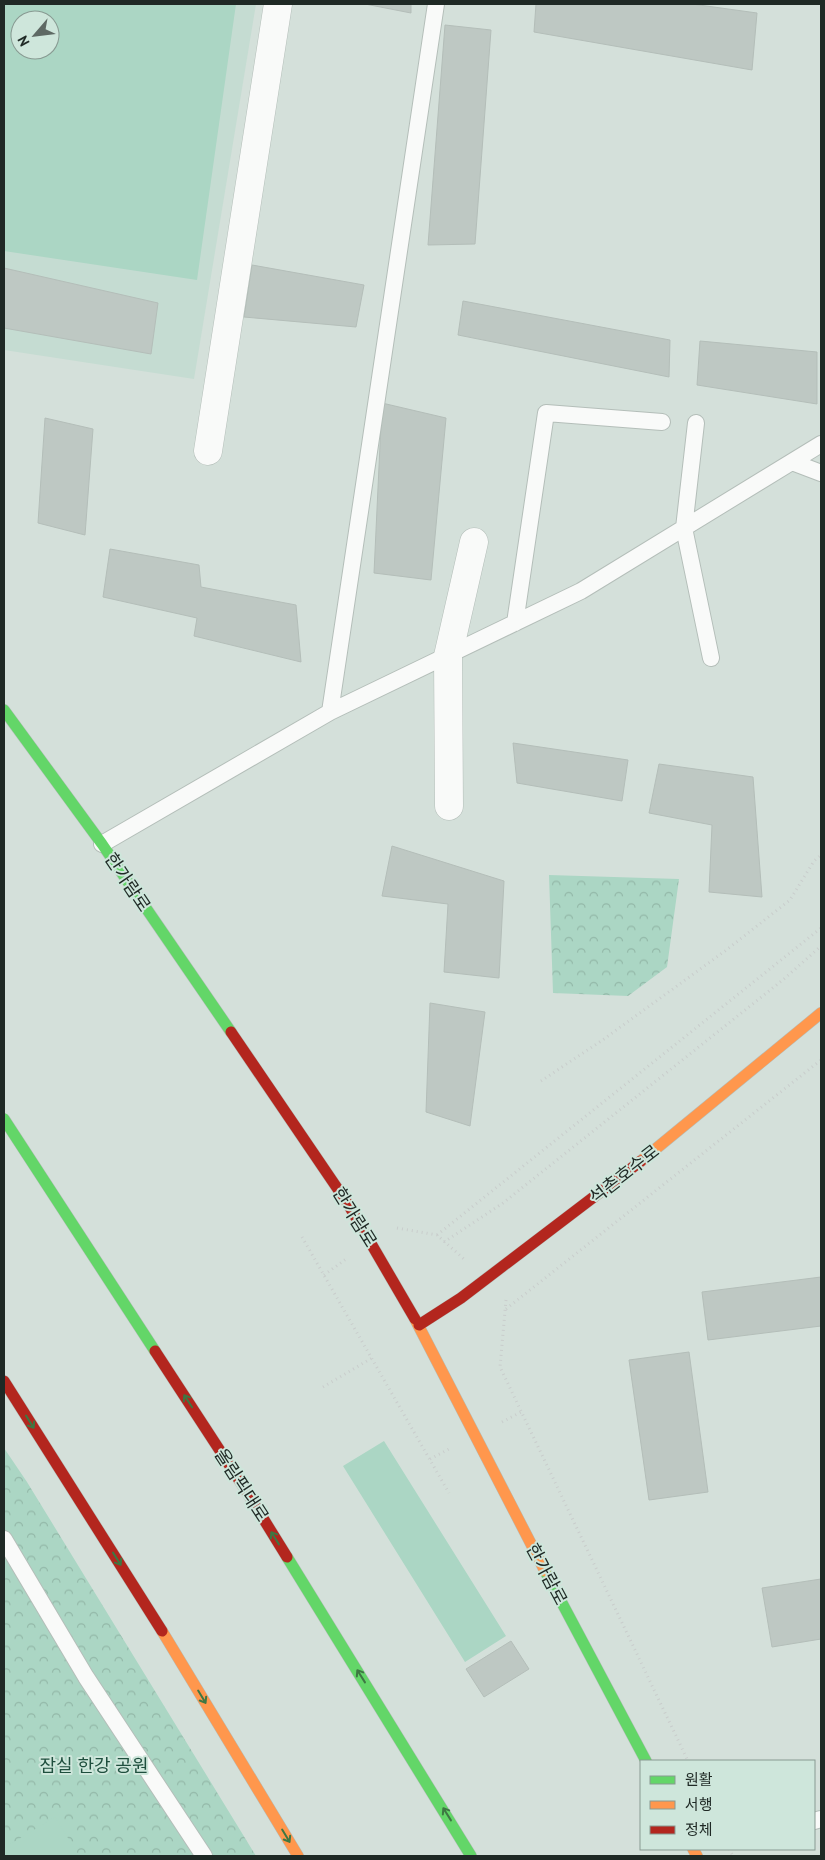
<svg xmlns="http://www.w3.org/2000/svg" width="825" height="1860" viewBox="0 0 825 1860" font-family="'PT Sans','Noto Sans KR',sans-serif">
<defs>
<pattern id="forest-crowns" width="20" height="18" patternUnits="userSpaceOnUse" patternTransform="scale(1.25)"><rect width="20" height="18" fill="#abd6c4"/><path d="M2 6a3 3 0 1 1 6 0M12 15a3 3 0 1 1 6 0" fill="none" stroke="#93b8a8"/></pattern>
</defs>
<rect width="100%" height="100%" fill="#d4e0da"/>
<!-- built -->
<path fill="#c5dcd2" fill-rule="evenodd" d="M4,4h252l-62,375 -190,-29zM20,20h30v30h-30z"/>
<!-- forest -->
<path fill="url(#forest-crowns)" d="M549,875l130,4 -12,88 -39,29 -75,-3z
M4,1448l23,34 229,374h-252z"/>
<!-- pitch -->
<path fill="#abd6c4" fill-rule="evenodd" d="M4,4h232l-39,276 -193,-29zM20,20h30v30h-30z
M384,1441l122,195 -41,26 -122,-196z
M55,1817l24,39h-75v-8z"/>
<!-- building -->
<path fill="#bec8c3" stroke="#b4beb9" d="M365,4h46v9z
M536,4h156l65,9 -5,57 -218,-38z
M445,25l46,5 -16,214 -47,1z
M252,265l112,20 -8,42 -112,-10z
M4,268l154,35 -7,51 -147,-26z
M463,301l207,39 -1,37 -211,-42z
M700,341l117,11v52l-120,-19z
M382,403l64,15 -15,162 -57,-7z
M45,418l48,11 -8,106 -47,-12z
M110,549l89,16 2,22 95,18 5,57 -107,-26 3,-18 -94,-21z
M513,743l115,17 -6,41 -105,-18z
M659,764l94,13 9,120 -53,-5 3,-67 -63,-12z
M392,846l112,35 -5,97 -55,-6 4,-68 -66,-8z
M430,1003l55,9 -15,114 -44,-14z
M821,1277v49l-113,14 -6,-48z
M689,1352l19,140 -59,8 -20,-140z
M821,1579v60l-49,8 -10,-59z
M511,1641l18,28 -45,28 -18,-28z"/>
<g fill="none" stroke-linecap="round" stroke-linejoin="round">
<defs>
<path id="lane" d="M696,423l-12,105 27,130
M792,462l29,11
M515,623l31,-210 116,9
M330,712l106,-708
M102,844l228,-132 251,-121 240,-147
M4,1539l82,138 118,179
M814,1821l7,-2"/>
<path id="street" d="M208,451l70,-447
M449,806l-1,-150 26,-114"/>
<path id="fast" d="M4,710l98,134 129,188
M4,1119l151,232
M287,1557l184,299
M545,1571l101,190"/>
<path id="slow" d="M641,1161l180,-148
M415,1319l130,252
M162,1631l136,225
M693,1849l4,7"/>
<path id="jam" d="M231,1032l117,172 67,115
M419,1325l42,-27 180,-137
M155,1351l90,138 42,68
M4,1381l158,250"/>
</defs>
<!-- lane casing -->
<use href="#lane" stroke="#b4beb9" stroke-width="18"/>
<!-- street casing -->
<use href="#street" stroke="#b4beb9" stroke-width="29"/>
<!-- fast casing -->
<use href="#fast" stroke="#b4beb9" stroke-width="12"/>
<!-- slow casing -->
<use href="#slow" stroke="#b4beb9" stroke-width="12"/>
<!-- jam casing -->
<use href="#jam" stroke="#b4beb9" stroke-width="12"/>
<!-- path -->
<path stroke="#c9cdcc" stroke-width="3" stroke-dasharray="1 4" stroke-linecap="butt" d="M541,1081l63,-42 121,-88 65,-51 24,-39 7,-6
M397,1228l40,7 27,24
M437,1235l384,-307
M302,1237l147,256
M444,1242l59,-39 281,-224 37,-33
M324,1275l22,-16
M506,1300l-6,67 188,394
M506,1309l315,-249
M323,1387l49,-29
M502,1422l19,-10
M430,1459l19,-10
M729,1849l4,7"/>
<!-- lane -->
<use href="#lane" stroke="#f9faf9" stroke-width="16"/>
<!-- street -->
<use href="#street" stroke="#f9faf9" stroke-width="28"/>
<!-- fast -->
<use href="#fast" stroke="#63d668" stroke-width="11"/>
<!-- slow -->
<use href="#slow" stroke="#ff974d" stroke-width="11"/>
<!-- jam -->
<use href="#jam" stroke="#b3261e" stroke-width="11"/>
</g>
<!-- one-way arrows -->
<defs><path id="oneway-shaft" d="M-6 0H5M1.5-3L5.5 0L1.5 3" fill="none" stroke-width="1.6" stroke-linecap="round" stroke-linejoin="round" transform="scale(1.25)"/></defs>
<g stroke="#3e7743">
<use href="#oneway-shaft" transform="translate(188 1401) rotate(-123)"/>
<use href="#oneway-shaft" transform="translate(30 1422) rotate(58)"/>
<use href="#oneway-shaft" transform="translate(275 1538) rotate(-122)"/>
<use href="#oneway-shaft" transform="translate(117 1559) rotate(58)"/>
<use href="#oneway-shaft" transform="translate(361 1676) rotate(-122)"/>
<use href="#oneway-shaft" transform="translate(202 1697) rotate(59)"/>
<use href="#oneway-shaft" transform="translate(447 1814) rotate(-122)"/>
<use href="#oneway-shaft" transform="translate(286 1836) rotate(59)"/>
</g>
<g text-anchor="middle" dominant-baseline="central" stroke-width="4" stroke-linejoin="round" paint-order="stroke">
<!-- street labels -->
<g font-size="18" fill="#1f2925" stroke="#cee6db">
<text transform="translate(128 882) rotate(56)">한가람로</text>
<text transform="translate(624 1174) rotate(-38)">석촌호수로</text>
<text transform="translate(355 1217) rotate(58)">한가람로</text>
<text transform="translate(242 1485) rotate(57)">올림픽대로</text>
<text transform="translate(547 1574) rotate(62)">한가람로</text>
</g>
<!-- park labels -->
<g font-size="18" fill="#1f4f3e" stroke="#cee6db">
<text x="94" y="1765">잠실 한강 공원</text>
</g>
</g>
<!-- border -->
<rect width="825" height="1860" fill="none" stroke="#1f2925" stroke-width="10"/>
<!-- legend -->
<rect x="640" y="1760" width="175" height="90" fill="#cee6db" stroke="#889a92"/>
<rect x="650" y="1776" width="25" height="8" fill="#63d668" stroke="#889a92"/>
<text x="685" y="1785" font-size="15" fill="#1f2925">원활</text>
<rect x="650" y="1801" width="25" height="8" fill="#ff974d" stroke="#889a92"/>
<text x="685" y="1810" font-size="15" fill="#1f2925">서행</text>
<rect x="650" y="1826" width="25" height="8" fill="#b3261e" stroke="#889a92"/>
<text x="685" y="1835" font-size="15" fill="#1f2925">정체</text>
<!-- north arrow -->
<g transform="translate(35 35) rotate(242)"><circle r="24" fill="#cee6db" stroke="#889a92"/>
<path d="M0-4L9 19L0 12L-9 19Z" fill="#5e6964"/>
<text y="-8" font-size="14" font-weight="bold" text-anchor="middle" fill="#1f2925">N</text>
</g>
</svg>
